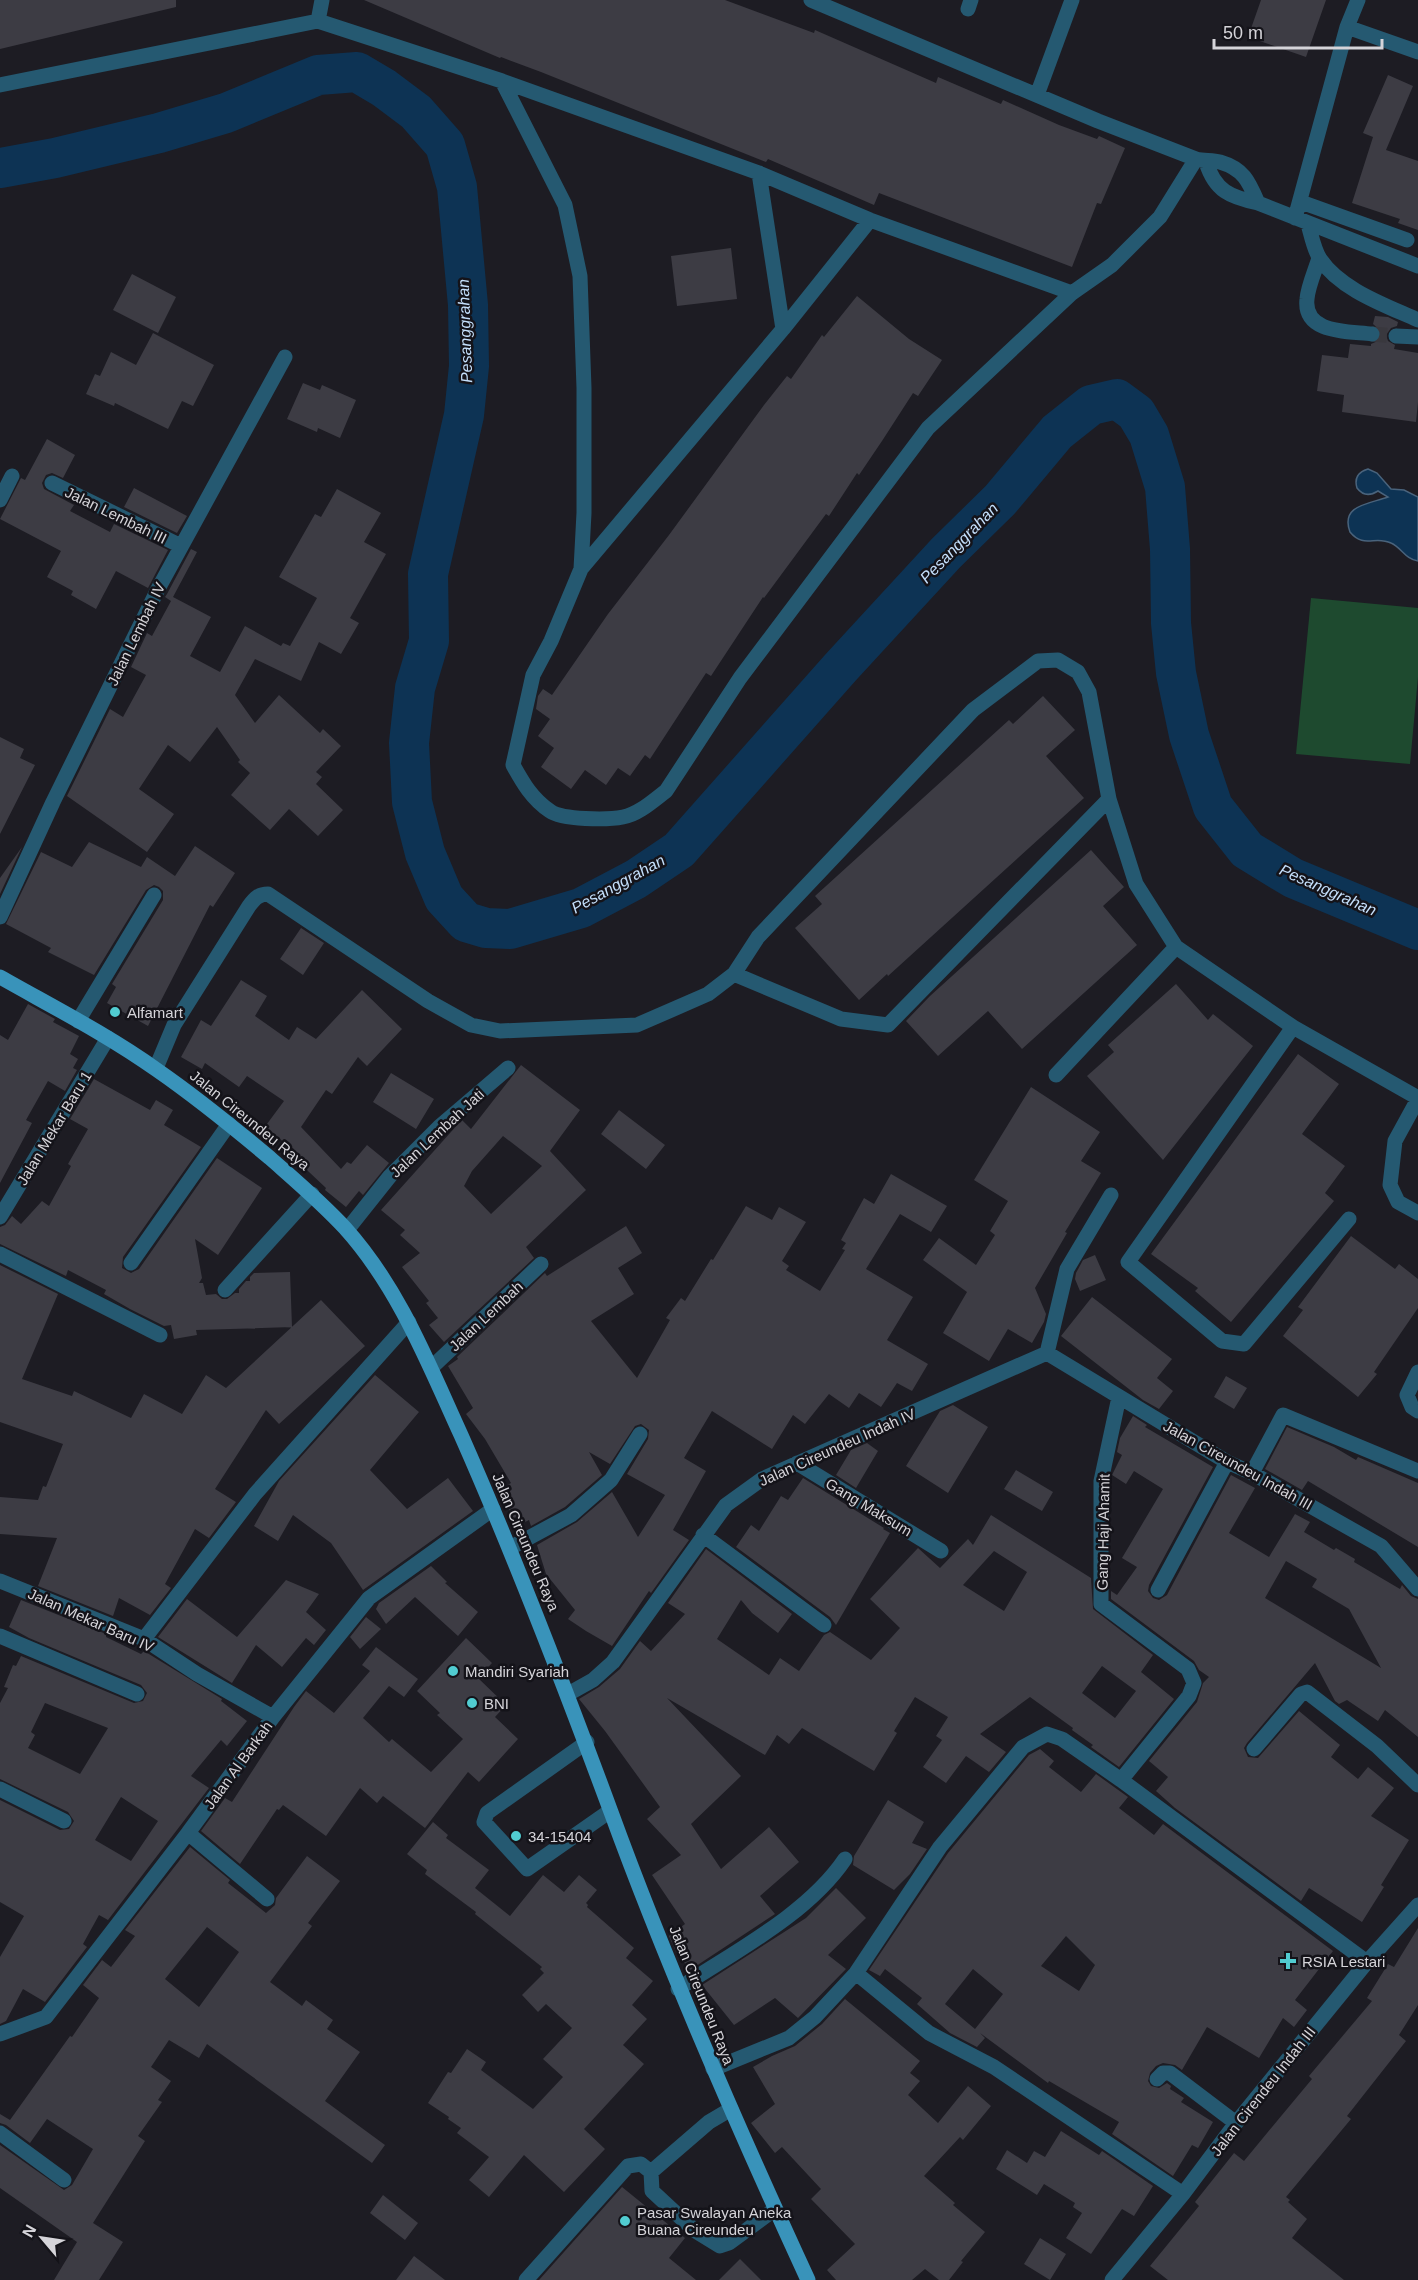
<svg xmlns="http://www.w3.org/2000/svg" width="1418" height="2280" viewBox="0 0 1418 2280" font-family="Arial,sans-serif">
<rect width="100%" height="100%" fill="#1d1c23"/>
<!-- green -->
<path fill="#1e4a2f" d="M1311,598l107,10v69l-8,87 -114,-10z"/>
<!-- water -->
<path fill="#0d3354" stroke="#49637c" stroke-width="1.5" d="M1368,469l9,4 14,16 13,1 14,7v64c-13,-2 -16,-13 -27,-18 -16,-8 -27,6 -41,-11 -10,-27 19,-28 38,-35l-10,-6c-8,5 -15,5 -21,-3 -3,-10 1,-16 11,-19z"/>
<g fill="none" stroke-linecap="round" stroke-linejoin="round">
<!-- river -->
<path stroke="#0d3354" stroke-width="40" d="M0,168l55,-10 104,-25 67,-20 92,-38 39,-3 27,16 32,24 29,33 12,42 11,118 1,61 -5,49 -36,159 1,67 -14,47 -6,55 3,59 13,51 19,45 22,24 20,6 24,1 71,-21 55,-29 43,-29 162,-183 105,-114 54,-53 57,-68 34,-27 26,-6 19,14 13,22 16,52 5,62 1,74 5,50 13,62 24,72 34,43 46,28 125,52"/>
</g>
<!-- building -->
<path fill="#3d3c44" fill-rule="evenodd" d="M0,0h176v7l-176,42z
M364,0h361l89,33 1,-3 121,53 2,-6 63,27 2,-4 56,25 38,14 2,-3 26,12 -24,56 -4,-1 -25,64 -193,-74 -5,12 -106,-46 -2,3 -225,-90 -40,-15 -1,1z
M1261,0h65l-20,57 -58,-20z
M1388,75l25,11 -27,64 32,11v69l-20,-7 2,-4 -48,-16 21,-66 -10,-4z
M731,248l6,51 -60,7 -6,-50z
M132,274l44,23 -18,36 -45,-23z
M857,296l52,43 33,21 -24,36 -5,-3 -31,48 -23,34 -2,-2 -28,43 -3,-2 -62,84 -1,-1 -52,79 -5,-3 -56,86 -5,-4 -15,21 -12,-8 -12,17 -21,-15 -14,19 -30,-22 13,-19 -16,-12 12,-17 -14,-10 2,-13 5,-7 9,6 56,-81 61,-79 95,-130 23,-29 4,3 31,-44 2,2z
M1375,316l13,1 10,5 -1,4 -6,2 -5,7 2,6 7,4 -1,4 24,4v49l-2,20 -74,-10 2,-17 -27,-4 5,-36 26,3 2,-14 21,2v-2l9,-4 1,-9 -8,-7z
M153,333l61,32 -21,41 -11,-5 -14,28 -53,-26 -1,3 -28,-12 9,-20 5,2 11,-24 25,13z
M303,383l17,7 2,-5 34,15 -16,38 -22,-10 -1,4 -30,-13z
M47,439l28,16 -12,23 -11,-5 -6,2 -4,8 2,6 30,16 -4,6 40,21 4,-8 54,26 -20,38 -32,-17 -20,38 -25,-14 2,-4 -26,-14 14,-26 -61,-32 21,-41 4,2z
M134,488l53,28 -10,17 -53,-26z
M337,489l44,24 -17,29 22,12 -36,64 9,5 -18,31 -22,-12 -18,39 -46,-22 -20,36 20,28 24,-28 41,38 3,-4 18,17 -25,26 6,5 -6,7 27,26 -25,26 -29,-27 -19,21 -39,-35 19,-22 -12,-11 2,-2 -23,-33 -27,35 -22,-17 -29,44 35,25 -27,38 -80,-56 43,-87 13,8 23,-42 -15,-8 16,-34 5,3 19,-35 -6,-4 2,-3 24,-45 6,3 -24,45 38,20 -21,39 30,16 25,-46 36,20 2,-3 7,3 27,-48 -38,-21 36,-63 6,3z
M1043,696l32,34 -29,26 38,42 -196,178 -1,-2 -28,26 -64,-72 27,-24 -7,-8 194,-176 4,4z
M0,737l24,12 -4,9 15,7 -35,69z
M89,842l52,25 6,-10 28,19 20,-30 40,27 -22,34 -3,-2 -62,121 -41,-23 9,-16 -4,-3 51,-84v-9l-4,-4 -5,-2 -8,5 -52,85 -46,-23 3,-4 -45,-24 35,-72 31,15z
M22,847l-22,47v-16z
M1091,850l33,37 -21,19 34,39 -115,104 -34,-38 -50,45 -32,-35 24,-25z
M301,928l23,15 -21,32 -23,-16z
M241,980l26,16 -12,20 34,24 8,-13 19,12 46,-49 40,39 -35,37 -9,-9 -26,37 -6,-4 -25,37 40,42 6,-7 4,2 16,-19 22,18 -26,32 -4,-4 -13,16 -21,-17 1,-2 -35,-33 3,-6 -30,-21 20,-27 -37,-25 -8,11 -34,-24 -3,6 -21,-12 20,-37 10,6z
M1176,984l32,36 5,-6 40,32 -90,114 -76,-84 27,-24 -6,-7z
M28,1004l27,15 -2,3 26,14 -9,18 8,5 -5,9 4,2 -12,21 -17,-10 -22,39 6,3 -32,60v-148l8,5z
M1298,1054l41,30 -37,50 43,32 -20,27 9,8 -103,121 -36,-31 3,-3 -47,-34z
M521,1065l59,45 -30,41 36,39 -60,57 8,11 -90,84 -15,-17 9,-7 -12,-15 3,-2 -27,-34 18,-14 -20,-18 5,-5 -24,-20 78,-87 3,-3 9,9zM503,1136l39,30 -51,48 -27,-28 8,-15z
M391,1073l43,26 -18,30 -43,-27z
M94,1079l56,31 6,-10 17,10 -9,15 37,22 -78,110 -1,11 9,5 8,-4 78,-111 45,30 -44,67 -23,-16 7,39 -3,5h4l3,12 10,-1 6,5h5l8,-6h4v-4l7,-8h4v-4l4,-4 36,-1 2,55 -96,3 1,5 -23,4 -3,-14 -7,1 -34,-17 -26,-15 2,-4 -38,-20 -2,6 -66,-32v-17l5,-2 7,-9 9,8 21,-23 7,5 22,-40 -3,-2 20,-35 -18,-10z
M1031,1087l69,45 -19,29 20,12 -36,59 2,1 -32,55 11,26 -2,8 -12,21 -24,-14 -19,32 -46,-28 24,-41 -44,-32 16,-22 37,27 19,-30 -5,-4 18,-30 -34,-21z
M619,1110l46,35 -19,24 -45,-35z
M891,1174l56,32 -16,26 -31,-18 -34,55 47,28 -26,43 41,24 -16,27 -15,-8 -16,24 -22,-14 -10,15 -20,-14 -24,30 -12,-9 -21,34 -60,-38 -28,47 22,13 -33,59 16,10 -38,53 -2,-2 -37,55 -26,-15 -18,-12 7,-9 -29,-36 -9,-29 40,-23 35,-30 26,45 27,-42 -38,-21 21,-35 1,-9 -8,-6 -6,2 -25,38 -21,-12 13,23 -37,32 -34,19 -2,-6 -12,6 -18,-36 12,-7 -26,-44 -19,-25 7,-6 -25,-42 10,-7 -1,-2 88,-84 2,3 79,-50 16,27 -24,15 16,26 -43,27 46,57 33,-58 -4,-2 15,-20 4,3 26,-42 2,1 33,-54 26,14 7,-13 27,15 -24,39 7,5 -3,4 34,21 25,-41 -3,-1 4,-6 -5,-3 23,-42 10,6z
M1351,1236l44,33 4,-5 19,15v29l-44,64 3,2 -19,23 -75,-61 20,-26 -5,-3z
M1095,1255l11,25 -26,11 -5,-12 1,-6 7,-13z
M0,1265l58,29 -36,85 50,17 2,-5 57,27 13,-24 38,20 24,-39 20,13 95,-88 44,46 -86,78 -13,-14 -51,79 21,13 -27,36 -14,-9 -30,55 6,4 -21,27 -31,-17 -6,18 -75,-30 19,-48 -57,-4v-37l38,3 5,-14 3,1 17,-43 -63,-22z
M1092,1297l80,62 -15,19 16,13 -14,18 -16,-9 -82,-64z
M375,1375l44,37 -49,58 37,39 41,-31 25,33 -110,79 -32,-47 -38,-28 -15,26 -24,-15 25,-45z
M1226,1376l21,12 -13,21 -20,-12z
M953,1405l35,22 -40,66 -42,-27 34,-55z
M1133,1416l14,9 -2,2 68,40 -64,118 -1,6 5,7 6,2 8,-5 64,-120 24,13 -26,45 40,24 26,-43 15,8 -6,10 30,18 2,-2 19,11 -1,3 46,27 2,-4 9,11 7,3v138l-33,-27 -7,11 -31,-21 -8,4 -4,-3 -20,-38 -68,80 -3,5 4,9 10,1 41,-47 41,34 -9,12 27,22 10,-12 26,21 -23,28 38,24 -28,45 3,2 -22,35 -53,-34 -8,13 -126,-93 -19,-17 12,-14 -19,-16 48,-59 6,-19 6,-6 -10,-7 -5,-9 -83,-62v-8l6,4 20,-28 -15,-9 41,-69 -29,-18 -8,13 -14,-9 10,-20 -5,-3 3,-14zM1286,1561l31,18 -5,8 37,22 32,59 -116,-70z
M1287,1427l47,20 22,13 2,-3 60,26v64l-110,-66 -6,9 -37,-21z
M867,1443l11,8 -22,37 -20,-13 15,-25z
M1016,1470l37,22 -11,19 -38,-22z
M803,1478l81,50 -1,1 7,4 -54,92 -6,-8 -94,-70 15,-22 8,6 22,-35 7,4z
M991,1515l100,63 2,31 60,46 -12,17 33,27 -55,68 -28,-20 2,-2 -21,-15 1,-2 -43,-31 -50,37 26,18 -17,20 -23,-16 -20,27 -23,-16 19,-27 -6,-4 12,-19 -33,-20 -21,34 3,2 -23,38 -72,-43 -13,16 -12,-9 -12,20 -98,-57 74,78 -50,48 30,45 48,-42 30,35 -39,34 15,18 -85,56 -14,-18 -7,-16 16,-12 -33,-49 29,-20 -34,-36 13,-12 -55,-76 -26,-32 20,-12 21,-18 20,-28 11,10 34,-37 -17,-11 38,-54 86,65 -14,19 -26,-20 -11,-13 -24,39 52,36 11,-17 19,13 25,-36 6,-3 41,28 29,-32 -30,-29 48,-51 22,20 28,-29 5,6zM994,1551l33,21 -23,39 -41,-26zM1102,1666l34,25 -21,27 -33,-25z
M431,1566l16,16 -2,1 33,29 -20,24 -43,-39 -29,27 -10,-15 3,-6z
M286,1580l33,14 -13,18 20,18 -12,15 -8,-7 -24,29 -26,-22 -24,38 -74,-46 29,-38 50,38z
M21,1600l85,34v3l35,17 3,-3 78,48 -1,2 26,20 -20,25 -6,-6 -30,36 18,12 -101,132 -9,-5 -16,29 4,3 -42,55 -22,-13 -17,32 -6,3v-67l24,-41 -24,-14v-102l60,30 9,-1 5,-8 -6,-9 -68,-33v-76l8,-15 -4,-1 9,-22 3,1 5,-10 113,47 9,-2 4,-8 -6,-8 -112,-47 -20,-11zM45,1703l63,25 -28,46 -52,-26 7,-13 -4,-3zM121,1797l37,24 -27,40 -36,-21z
M366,1617l15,12 -21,20 -10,-12z
M466,1638l26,25 -14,15 28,27 -11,12 23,22 -39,43 -11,-10 -43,56 -42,-32 -6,7 -17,-15 -34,48 -43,-31 -4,5 -2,-1 -37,55 -39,-33 24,-33 7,4 62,-95 12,-16 28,22 36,-42 -8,-6 14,-18 42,32 -14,18 -15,-11 -26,32 26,24 3,-3 39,33 32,-33 -26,-24 3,-2 -23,-22z
M1040,1749l14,12 -5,6 32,25 15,-18 32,23 -9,11 35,27 9,-11 170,127 -38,49 12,10 -13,17 -11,-9 -24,40 -52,-31 -25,43 -7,-5 -12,-2 -7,3 -6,7 -2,8 3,5 8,2 8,-5 4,3 -1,3 14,9 -3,4 32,20 -15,26 -6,-3 -19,31 -61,-42 7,-12 -70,-41 -1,2 -68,-50 5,5 -8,9 -27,-14 -33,-29 5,-6 -37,-29 -5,7 -11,-6 79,-117 81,-98zM1066,1936l29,29 -16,26 -38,-25zM973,1969l30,25 -28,35 -30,-25z
M888,1800l36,22 -12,21 15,6 -17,25 -16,16 -41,-25 1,-9z
M433,1822l15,13 -2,3 43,32 -14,18 35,28 33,-41 21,17 15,-17 18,15 -11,13 2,2 -1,2 47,41 -8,10 27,23 -21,24 15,14 -24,26 21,19 -60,65 21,20 -41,43 -40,-37 -35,42 -20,-17 20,-23 -32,-24 4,-5 -13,-9 1,-2 -21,-14 20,-31 3,1 16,-24 19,13 -5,8 52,39 30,-32 -20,-18 29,-31 -26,-24 -8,8 -16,-17 22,-22 -4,-4 2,-2 -67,-53 1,-2 -51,-38 2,-4 -20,-16z
M190,1847l40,33 -2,3 38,30 9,-8 1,-7 31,-42 33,25 -32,42 4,3 -42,56 32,24 4,-6 27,20 -6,9 33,23 -35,49 60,44 -13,18 -165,-119 -8,14 -30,-18 -18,27 20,14 -13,19 4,2 -24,34 7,5 -52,82 30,19 -24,38h-45l23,-38 -77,-54v-43l64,45 8,-5 21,-36 -46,-30 -17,24 -24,-18 -6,-2v-9l10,6 60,-84 2,1 27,-39 -16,-13 19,-25 9,7 24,-31 -10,-6zM207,1927l32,25 -40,55 -34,-28z
M836,1888l30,30 -38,37 18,14 -48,49 -23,-20 -41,27 -32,-40 104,-67z
M1418,1928v77l-19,30 7,6 -59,75 4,3 -65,78 4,3 -2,2 19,17 -15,19 52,42h-176l-18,-14 49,-60 -4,-4 39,-49 10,8 38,-46 30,-36 -3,-3 63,-75 -5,-3 21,-34 6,3z
M845,1999l75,62 -10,12 10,8 -12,14 30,28 30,-37 23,20 -28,34 -3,-3 -36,39 31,27 -2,2 32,27 -24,29 2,1 -14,18h-10l-14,-11 -13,11h-76l-9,-10 28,-26 -44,-45 10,-10 -39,-42 -7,6 -24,-30 24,-19 -22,-37 19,-11 23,-10 27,-22z
M1061,2131l38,24 3,-4 51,35 -19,30 -12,-7 -31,45 -25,-16 16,-25 -9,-6 2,-4 -31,-19 -7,11 -41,-26 11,-19 20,13 7,-12 11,6z
M622,2187l63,51 -16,20 27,22h-157z
M383,2195l35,28 -13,17 -35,-27z
M1040,2238l26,16 -16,26 -26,-16z
M414,2256l31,24h-49z
M740,2259l21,21h-42z"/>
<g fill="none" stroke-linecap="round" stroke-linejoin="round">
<!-- minor-tunnel -->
<path stroke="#39383e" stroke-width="15" stroke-dasharray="15 8" stroke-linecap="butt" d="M1372,334l24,2"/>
<!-- minor -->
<path stroke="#255971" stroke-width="15" d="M811,0l287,121 98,38c8,2 16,1 24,3 24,7 29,20 38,41
M968,9l3,-9
M318,21l184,60 257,92 111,47 202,73
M1347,27l71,25
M502,81l63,124 15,71 4,112v125l-3,56
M0,85l318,-64 4,-21
M1037,95l35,-95
M1206,162c9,29 24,35 52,41l160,63
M759,173l24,156
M1301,202l106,38
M1295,218l52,-191 11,-27
M870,220l-87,109 -202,240 -30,72 -18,34 -20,90c10,18 19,34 37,46 12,9 58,9 73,6 16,-3 31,-17 43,-26l74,-113 188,-250 144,-135 40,-28 48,-48 36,-58
M1308,224c3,10 6,26 12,35 21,31 65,46 98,61
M1319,258c-4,13 -11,28 -12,41 -4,35 42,32 65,35
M1396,336l22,1
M52,483l129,63
M0,500l12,-24
M0,917l53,-115 105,-213 127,-232
M734,974l107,45 47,6 221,-226
M78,1021l76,-126
M1293,1027l-165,235 94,79 22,3 105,-125
M156,1068l18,-43 75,-119c6,-8 10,-12 19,-12l160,107 43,24 29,6 137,-6 71,-31 26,-20 24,-37 215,-227 65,-49 20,-1 20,12 11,20 20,107 27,85 40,63 117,80 125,71
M1056,1075l120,-128
M1418,1099l-23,42 -5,44 8,17 20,11
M0,1217l108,-179
M347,1230l43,-54 49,-49 69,-59
M0,1254l160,81
M131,1263l98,-139
M225,1290l87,-96
M1047,1353l180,109 25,11 129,73 37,43
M1047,1353l20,-84 44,-74
M431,1368l110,-104
M1418,1372l-11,23 5,12 6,4
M1119,1397l-18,84v123l87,65 6,14 -5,13 -68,84
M797,1463l144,88
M1252,1473l31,-58 135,56
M703,1535l121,90
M510,1548l61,-33 40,-35 29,-46
M0,1581l144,58 53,35 76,43
M1158,1590l69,-128
M0,1636l137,58
M144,1639l111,-145 154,-172
M568,1694l25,-14 20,-18 113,-157 36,-26 285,-126
M587,1742l-100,71 -3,9 43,47 83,-58
M1254,1749l47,-55 6,-2 70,54 41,39
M0,1789l64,32
M188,1833l79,66
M856,1973l73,60 65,34 189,127
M678,1989c56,-37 130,-75 167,-130
M0,2034l46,-17 142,-184 85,-116 96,-119 124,-89
M713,2069l76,-31 26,-21 41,-44 84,-126 83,-100 24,-13 15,5 59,41 246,182
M1157,2079l6,-6h7l66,50
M731,2109l-22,13 -58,50 1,19 42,39 26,16 9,-3 46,-34
M0,2133l64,47
M526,2280l102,-114 13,-2 10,8
M1112,2280l71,-86 53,-71 131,-161 51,-57"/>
<!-- major -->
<path stroke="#3993ba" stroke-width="15" d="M0,977c53,30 108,58 157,93 39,27 76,57 113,88 26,23 52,45 75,70 54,60 83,135 116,207 55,124 103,250 150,377 58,159 126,314 197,468"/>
</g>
<!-- markers -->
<g fill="#51ccd1" stroke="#141319" stroke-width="2">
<circle cx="115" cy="1012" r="6"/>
<circle cx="453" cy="1671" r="6"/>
<circle cx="472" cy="1703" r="6"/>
<circle cx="516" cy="1836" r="6"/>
<path d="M1285 1952h6v6h6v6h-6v6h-6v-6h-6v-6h6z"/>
<circle cx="625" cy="2221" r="6"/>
</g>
<g text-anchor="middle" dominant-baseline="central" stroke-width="5" stroke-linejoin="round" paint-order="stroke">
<!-- street labels -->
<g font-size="15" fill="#d5d4d9" stroke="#141319">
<text transform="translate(116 515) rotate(26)">Jalan Lembah III</text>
<text transform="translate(136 634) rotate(-64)">Jalan Lembah IV</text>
<text transform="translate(250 1120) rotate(39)">Jalan Cireundeu Raya</text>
<text transform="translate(54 1128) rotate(-59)">Jalan Mekar Baru 1</text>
<text transform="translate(437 1133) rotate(-43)">Jalan Lembah Jati</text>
<text transform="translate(486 1316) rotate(-43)">Jalan Lembah</text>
<text transform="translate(837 1447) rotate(-24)">Jalan Cireundeu Indah IV</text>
<text transform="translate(1238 1465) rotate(29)">Jalan Cireundeu Indah III</text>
<text transform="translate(869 1507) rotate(31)">Gang Maksum</text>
<text transform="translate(1103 1532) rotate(-89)">Gang Haji Ahamit</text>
<text transform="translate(526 1542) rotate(67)">Jalan Cireundeu Raya</text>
<text transform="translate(91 1620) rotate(24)">Jalan Mekar Baru IV</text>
<text transform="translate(238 1765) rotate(-54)">Jalan Al Barkah</text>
<text transform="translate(702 1995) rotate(68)">Jalan Cireundeu Raya</text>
<text transform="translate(1263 2091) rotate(-52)">Jalan Cirendeu Indah III</text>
</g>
<!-- poi labels -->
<g font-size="15" fill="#d5d4d9" stroke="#141319" text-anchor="start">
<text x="127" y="1012">Alfamart</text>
<text x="465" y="1671">Mandiri Syariah</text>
<text x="484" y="1703">BNI</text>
<text x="528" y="1836">34-15404</text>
<text x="1302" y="1961">RSIA Lestari</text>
<text x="637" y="2212">Pasar Swalayan Aneka<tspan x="637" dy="17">Buana Cireundeu</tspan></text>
</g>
<!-- water labels -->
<g font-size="16" font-style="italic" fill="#c4dffb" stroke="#141319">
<text transform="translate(465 331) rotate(-92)">Pesanggrahan</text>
<text transform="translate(959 543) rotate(-46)">Pesanggrahan</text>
<text transform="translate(618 884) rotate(-29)">Pesanggrahan</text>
<text transform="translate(1328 890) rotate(24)">Pesanggrahan</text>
</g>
</g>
<!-- north arrow -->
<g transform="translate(42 2238) rotate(299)" stroke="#141319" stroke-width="4.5" paint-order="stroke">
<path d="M0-4.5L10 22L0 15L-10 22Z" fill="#d5d4d9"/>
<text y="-9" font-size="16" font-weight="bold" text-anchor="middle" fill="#d5d4d9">N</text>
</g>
<!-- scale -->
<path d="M1214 39v9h168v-9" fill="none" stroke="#d5d4d9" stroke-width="3"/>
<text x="1223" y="39" font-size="18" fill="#d5d4d9" stroke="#141319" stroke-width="4.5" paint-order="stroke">50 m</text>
</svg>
